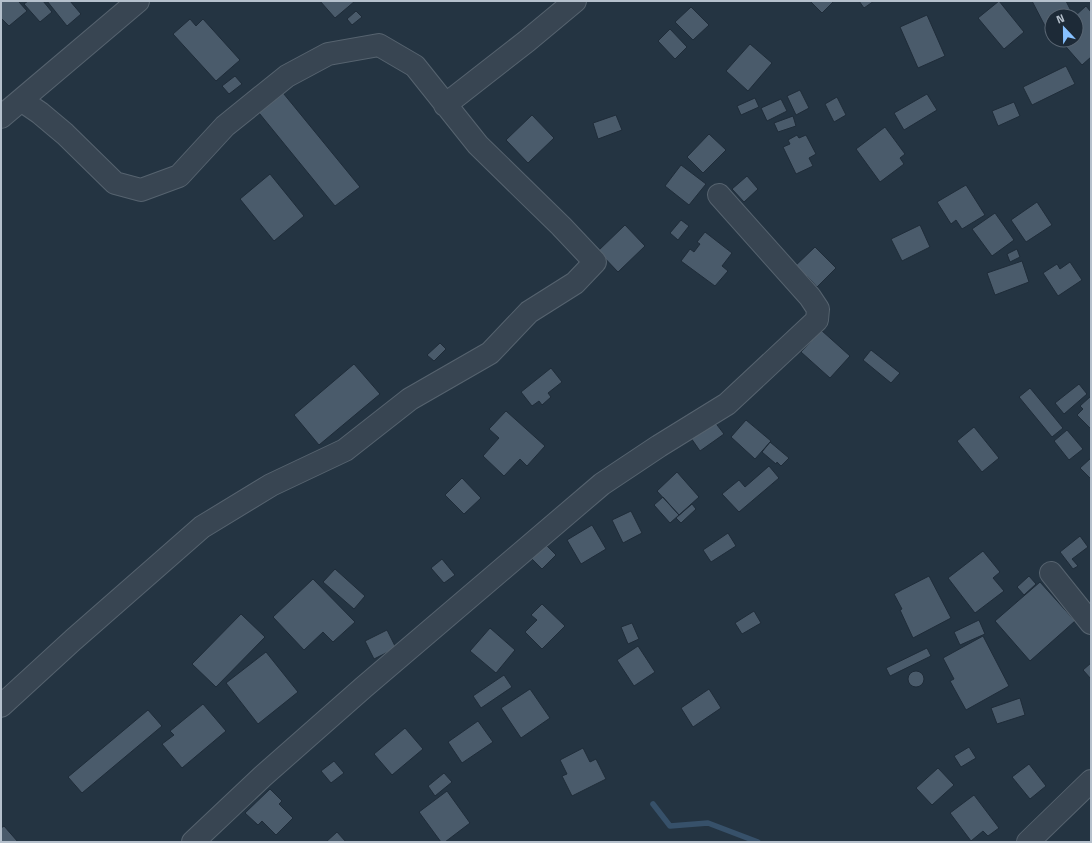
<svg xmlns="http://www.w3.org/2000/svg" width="1092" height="843" viewBox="0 0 1092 843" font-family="'Titillium Web',sans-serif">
<rect width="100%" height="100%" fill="#243442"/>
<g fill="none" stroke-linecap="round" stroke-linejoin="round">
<!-- stream -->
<path stroke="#37516a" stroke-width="5.5" d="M653,804l17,22 38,-3 50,19"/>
</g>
<!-- building -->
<path fill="#4a5b6b" stroke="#1f2c39" d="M1,1h20l-2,1 8,9 -18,15 -8,-8z
M28,1h15l9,11 -12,10 -16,-18z
M47,1h23l11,13 -14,12z
M320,1h35l-20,17z
M810,1h24l-12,12z
M859,1h15l-10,7z
M999,1l25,31 -20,17 -26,-31z
M1032,1h34l6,12 -6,3h-14v7l-7,3z
M1086,6l5,6v45l-9,8 -22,-25h16l-1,-24z
M691,7l18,18 -16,15 -18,-18z
M356,11l6,6 -10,8 -5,-6z
M927,15l18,41 -27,12 -18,-41z
M190,19l6,7 7,-7 37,41 -24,21 -43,-47z
M670,29l17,18 -12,12 -17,-18z
M750,44l22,19 -24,28 -22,-20z
M1066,66l9,18 -43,21 -9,-18z
M235,76l7,8 -13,10 -7,-8z
M279,88l81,99 -25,19 -80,-98z
M800,90l9,18 -13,7 -9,-19z
M927,94l10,16 -33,20 -10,-17z
M837,97l9,18 -12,7 -9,-18z
M755,98l4,9 -18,8 -4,-9z
M781,99l6,12 -20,10 -6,-13z
M1014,102l6,14 -22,10 -6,-15z
M532,115l22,23 -26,25 -22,-23z
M616,115l6,15 -24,9 -5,-16z
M793,116l3,10 -18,6 -4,-9z
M885,127l20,27 -5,4 4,6 -24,18 -24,-33z
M709,134l17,16 -23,23 -16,-16z
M797,135l2,3 7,-3 10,19 -7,4 4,8 -17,8 -13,-27 7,-3 -2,-4z
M681,165l25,19 -17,21 -24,-19z
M270,174l34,42 -30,25 -34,-42z
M747,176l11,13 -14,13 -12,-13z
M966,185l19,30 -23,14 -6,-9 -5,4 -14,-22z
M1037,202l15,23 -26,17 -15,-22z
M995,213l19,27 -22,16 -20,-27z
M681,220l8,6 -11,14 -8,-7z
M625,225l20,21 -27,26 -20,-21z
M920,225l10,22 -28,14 -11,-22z
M705,232l27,21 -10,13 6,5 -13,15 -34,-25 9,-12 4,3 6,-8 -3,-2z
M815,247l21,21 -19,19 -10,-11 -4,4 -11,-11z
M1017,249l3,8 -10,5 -3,-8z
M1022,261l7,21 -34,13 -8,-22z
M1070,262l12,18 -24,16 -15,-23 14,-9 3,5z
M821,330l29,26 -20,22 -29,-26z
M440,343l6,6 -12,12 -7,-6z
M871,350l29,23 -9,10 -28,-23z
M354,364l26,30 -61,51 -25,-30z
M551,368l11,14 -14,11 3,4 -9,8 -3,-4 -7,5 -11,-14z
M1079,384l8,10 -23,20 -9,-11z
M1030,388l33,40 -11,9 -33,-40z
M1091,396v33l-14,-14 6,-6 -3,-3z
M506,411l39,35 -18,20 -7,-7 -16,17 -21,-20 16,-18 -10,-9z
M746,420l25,21 -16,18 -24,-22z
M714,421l10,13 -24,17 -9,-13z
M974,427l25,31 -17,14 -25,-31z
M1067,430l16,19 -14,11 -15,-19z
M770,442l19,16 -8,8 -4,-4 -1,2 -14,-12z
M1091,458v21l-11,-11z
M769,466l10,12 -40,34 -17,-18 17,-14 6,7z
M677,472l22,25 -20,18 -22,-24z
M462,478l19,20 -17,16 -19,-19z
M663,497l16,18 -9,8 -16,-18z
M692,504l4,5 -15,14 -5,-5z
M631,511l11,22 -19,10 -11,-23z
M592,525l14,24 -25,15 -14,-24z
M728,533l8,13 -25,16 -8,-12z
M1080,536l8,11 -16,12 6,7 -5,3 -13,-17z
M544,543l12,12 -14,14 -12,-12z
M983,551l17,21 -7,6 11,13 -29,22 -27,-35z
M442,559l13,16 -11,8 -13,-15z
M335,569l30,27 -11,13 -31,-27z
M929,576l22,42 -38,20 -13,-28 2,-1 -8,-15z
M1029,576l7,8 -12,11 -7,-8z
M313,579l42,43 -22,20 -10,-10 -19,18 -31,-33z
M1040,582l35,39 -45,40 -35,-40z
M542,604l23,22 -23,23 -17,-17 12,-12 -6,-5z
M754,611l7,12 -19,11 -7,-11z
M241,614l24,23 -49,50 -24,-23z
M979,620l6,14 -25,11 -6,-13z
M632,623l7,16 -11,5 -7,-17z
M490,628l25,22 -19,23 -26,-22z
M387,630l9,18 -22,11 -9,-18z
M983,636l26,50 -43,24 -16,-29 4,-2 -11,-21z
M638,646l17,26 -21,14 -17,-26z
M927,648l4,8 -41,20 -4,-8z
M266,652l32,40 -40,32 -32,-41z
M1091,663v16l-8,-9z
M908 679a8 8 0 1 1 16 0a8 8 0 1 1-16 0Z
M504,675l8,12 -31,21 -8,-12z
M530,689l20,29 -29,20 -20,-30z
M709,689l12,19 -28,19 -12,-19z
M1020,698l5,17 -28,9 -6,-16z
M203,704l23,27 -44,37 -20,-24 12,-9 -4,-4z
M148,710l14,16 -80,67 -14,-16z
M478,721l15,21 -31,21 -14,-21z
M405,728l18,21 -31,26 -18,-21z
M969,747l7,11 -15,9 -7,-11z
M583,748l7,14 6,-3 10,20 -34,17 -10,-20 5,-2 -7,-14z
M334,761l10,12 -13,10 -10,-12z
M1029,764l17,22 -16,13 -18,-22z
M938,768l16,17 -22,20 -16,-17z
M444,773l8,9 -17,14 -7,-10z
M270,789l12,12 -3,3 14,14 -17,17 -14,-14 -4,4 -13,-12z
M447,791l23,32 -25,19h-4l-22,-30z
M974,795l25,33 -11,8 -5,-5 -12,10 -21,-28z
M4,826l14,16h-17v-14z
M337,832l9,10h-20z"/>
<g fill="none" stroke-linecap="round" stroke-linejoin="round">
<defs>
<path id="minor" d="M445,105l82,-64 48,-40
M1,117l137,-116
M1051,573l40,50
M1,706l72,-66 129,-113 69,-42 74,-35 65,-51 80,-46 39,-41 46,-29 20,-21 -34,-36 -83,-81 -63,-79 -36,-21 -51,9 -41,22 -62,50 -46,50 -38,14 -26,-7 -50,-49 -25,-21 -19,-13
M193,842l70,-66 101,-89 238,-203 57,-38 68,-42 90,-84 1,-11 -8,-12 -91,-102
M1028,842l63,-61"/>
</defs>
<!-- minor casing -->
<use href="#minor" stroke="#56636f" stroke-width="24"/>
<!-- minor -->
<use href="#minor" stroke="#384552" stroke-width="22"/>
</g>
<!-- border -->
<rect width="1092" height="843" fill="none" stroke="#b5c0cc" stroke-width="4"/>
<!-- north arrow -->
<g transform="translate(1064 28) rotate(338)"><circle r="19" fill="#1d2a37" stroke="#5a6673"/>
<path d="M0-3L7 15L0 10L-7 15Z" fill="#87c1ff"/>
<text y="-6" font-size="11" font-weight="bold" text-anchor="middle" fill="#b5c0cc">N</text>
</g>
</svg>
